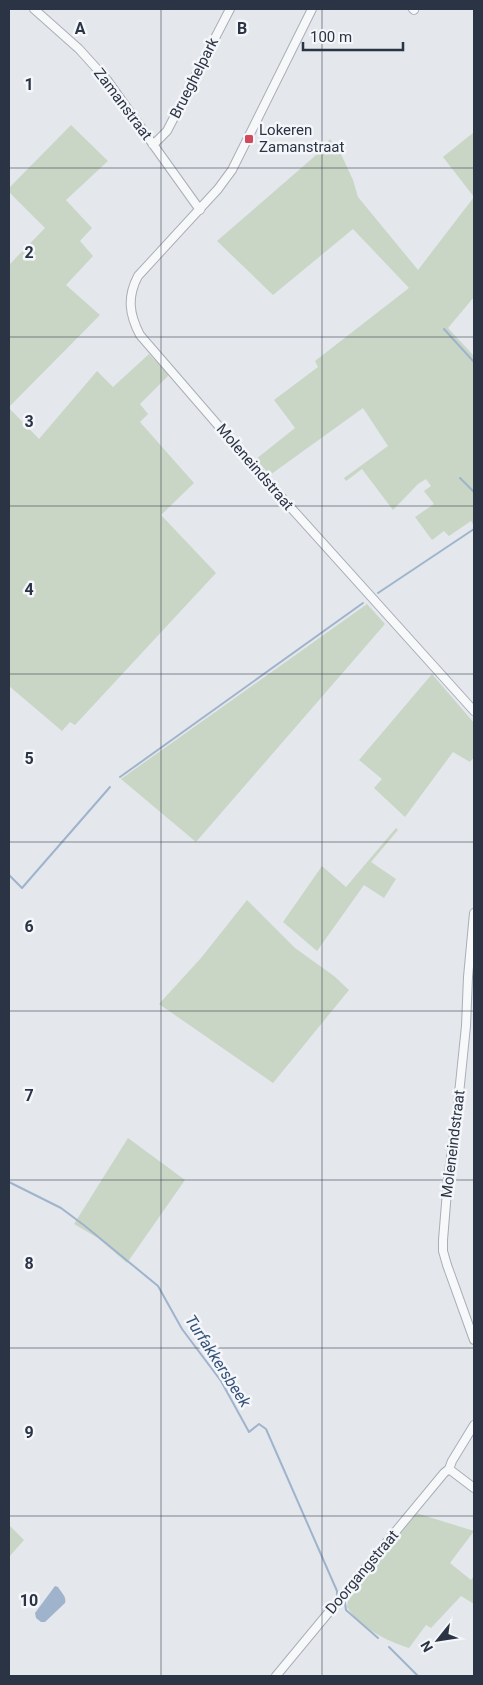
<svg xmlns="http://www.w3.org/2000/svg" width="483" height="1685" viewBox="0 0 483 1685" font-family="Roboto,sans-serif">
<rect width="100%" height="100%" fill="#e4e7ec"/>
<!-- green -->
<path fill="#c9d6c5" d="M71,125l37,36 -42,39 26,28 -12,13 13,15 -27,29 34,30 -91,92v-142l36,-37 -36,-36v-4z
M474,132v165l-26,31 26,28v170l-3,-5 -22,15 -5,-5 -12,9 -17,-23 19,-13 -10,-13 7,-5 -5,-7 -8,5 -25,26 -31,-41 -16,12 -2,-3 44,-32 -25,-38 -93,67 -14,-16 39,-31 -21,-28 44,-33 -3,-6 94,-73 -56,-59 -80,66 -56,-54 98,-85 15,-17 10,13 13,28 5,17 60,73 56,-73 -31,-40z
M149,354l20,21 -29,29 8,10 -8,8 54,61 -33,32 55,58 -141,152 -5,-3 -8,9 -53,-45v-278l30,31 58,-68 16,16z
M367,604l18,20 -189,218 -75,-63z
M432,674l42,49v34l-4,5 -17,-10 -48,65 -31,-29 8,-9 -23,-19z
M396,828l2,2 -27,32 25,17 -12,19 -20,-13 -47,66 -34,-29 39,-56 24,21z
M247,900l48,48 39,28 15,14 -76,93 -114,-79 42,-46z
M128,1138l57,42 -58,83 -29,-25 -24,-14z
M416,1513l58,18 -24,32 21,17 3,-4v28l-13,-8 -30,32 -5,-3 -17,23c-24,-8 -47,-19 -62,-41l1,-6z
M9,1525l15,15 -15,17z"/>
<!-- water -->
<path fill="#9fb4cc" d="M55,1586l3,1c3,5 9,10 7,16l-20,19h-4l-5,-4 -1,-5z"/>
<g fill="none" stroke-linecap="round" stroke-linejoin="round">
<!-- stream -->
<path stroke="#9fb4cc" stroke-width="2" d="M444,329l30,33
M460,478l14,14
M378,593l96,-64
M120,777l243,-174
M9,875l13,13 88,-101
M9,1182l52,26 24,18 73,60 24,43 39,52 28,51 10,-8 7,5 71,162v3
M345,1603l1,7 32,28
M389,1647l29,29"/>
<defs>
<path id="minor" d="M34,9l45,40 28,31 93,130
M312,9l-80,161 -14,19 -80,87c-11,21 -9,38 2,59l108,125 226,251
M413,9l1,1
M153,145l14,-14 63,-122
M474,913l-6,64 -2,49 -9,87 -9,66 -5,61v11l4,14 27,75
M449,1469l3,-8 22,-36
M449,1469l25,19
M276,1676l168,-203 5,-4"/>
</defs>
<!-- minor casing -->
<use href="#minor" stroke="#a9aeb7" stroke-width="10"/>
<!-- minor -->
<use href="#minor" stroke="#f7f8fa" stroke-width="8"/>
</g>
<!-- grid -->
<path fill="none" stroke="#2b3445" stroke-width="1" stroke-opacity="0.55" d="M161,9v1667M322,9v1667M9,168h465M9,337h465M9,506h465M9,674h465M9,842h465M9,1011h465M9,1180h465M9,1348h465M9,1516h465"/>
<!-- markers -->
<rect fill="#d1495b" stroke="#f4f6f9" stroke-width="2" x="244" y="134" width="10" height="10" rx="2.5"/>
<g text-anchor="middle" dominant-baseline="central" stroke-width="5" stroke-linejoin="round" paint-order="stroke">
<!-- street labels -->
<g font-size="15" fill="#2b3445" stroke="#f4f6f9">
<text transform="translate(194 78) rotate(-63)">Brueghelpark</text>
<text transform="translate(123 104) rotate(53)">Zamanstraat</text>
<text transform="translate(255 467) rotate(49)">Moleneindstraat</text>
<text transform="translate(453 1144) rotate(-83)">Moleneindstraat</text>
<text transform="translate(362 1572) rotate(-50)">Doorgangstraat</text>
</g>
<!-- poi labels -->
<g font-size="15" fill="#2b3445" stroke="#f4f6f9" text-anchor="start">
<text x="259" y="130">Lokeren<tspan x="259" dy="17">Zamanstraat</tspan></text>
</g>
<!-- water labels -->
<g font-size="16" font-style="italic" fill="#34527a" stroke="#f4f6f9">
<text transform="translate(218 1361) rotate(57)">Turfakkersbeek</text>
</g>
</g>
<g font-size="16" text-anchor="middle" font-weight="bold" fill="#2b3445" stroke="#f4f6f9" stroke-width="5" stroke-linejoin="round" paint-order="stroke">
<text x="80" y="34">A</text>
<text x="242" y="34">B</text>
<text x="29" y="90">1</text>
<text x="29" y="258">2</text>
<text x="29" y="427">3</text>
<text x="29" y="595">4</text>
<text x="29" y="764">5</text>
<text x="29" y="932">6</text>
<text x="29" y="1101">7</text>
<text x="29" y="1269">8</text>
<text x="29" y="1438">9</text>
<text x="29" y="1606">10</text>
</g>
<!-- border -->
<rect width="483" height="1685" fill="none" stroke="#2b3445" stroke-width="20"/>
<!-- north arrow -->
<g transform="translate(438 1640) rotate(240)" stroke="#f4f6f9" stroke-width="4" paint-order="stroke">
<path d="M0-4L9 19L0 12L-9 19Z" fill="#2b3445"/>
<text y="-8" font-size="14" font-weight="bold" text-anchor="middle" fill="#2b3445">N</text>
</g>
<!-- scale -->
<path d="M303 42v8h100v-8" fill="none" stroke="#2b3445" stroke-width="2.5"/>
<text x="310" y="42" font-size="15" fill="#2b3445" stroke="#f4f6f9" stroke-width="4" paint-order="stroke">100 m</text>
</svg>
